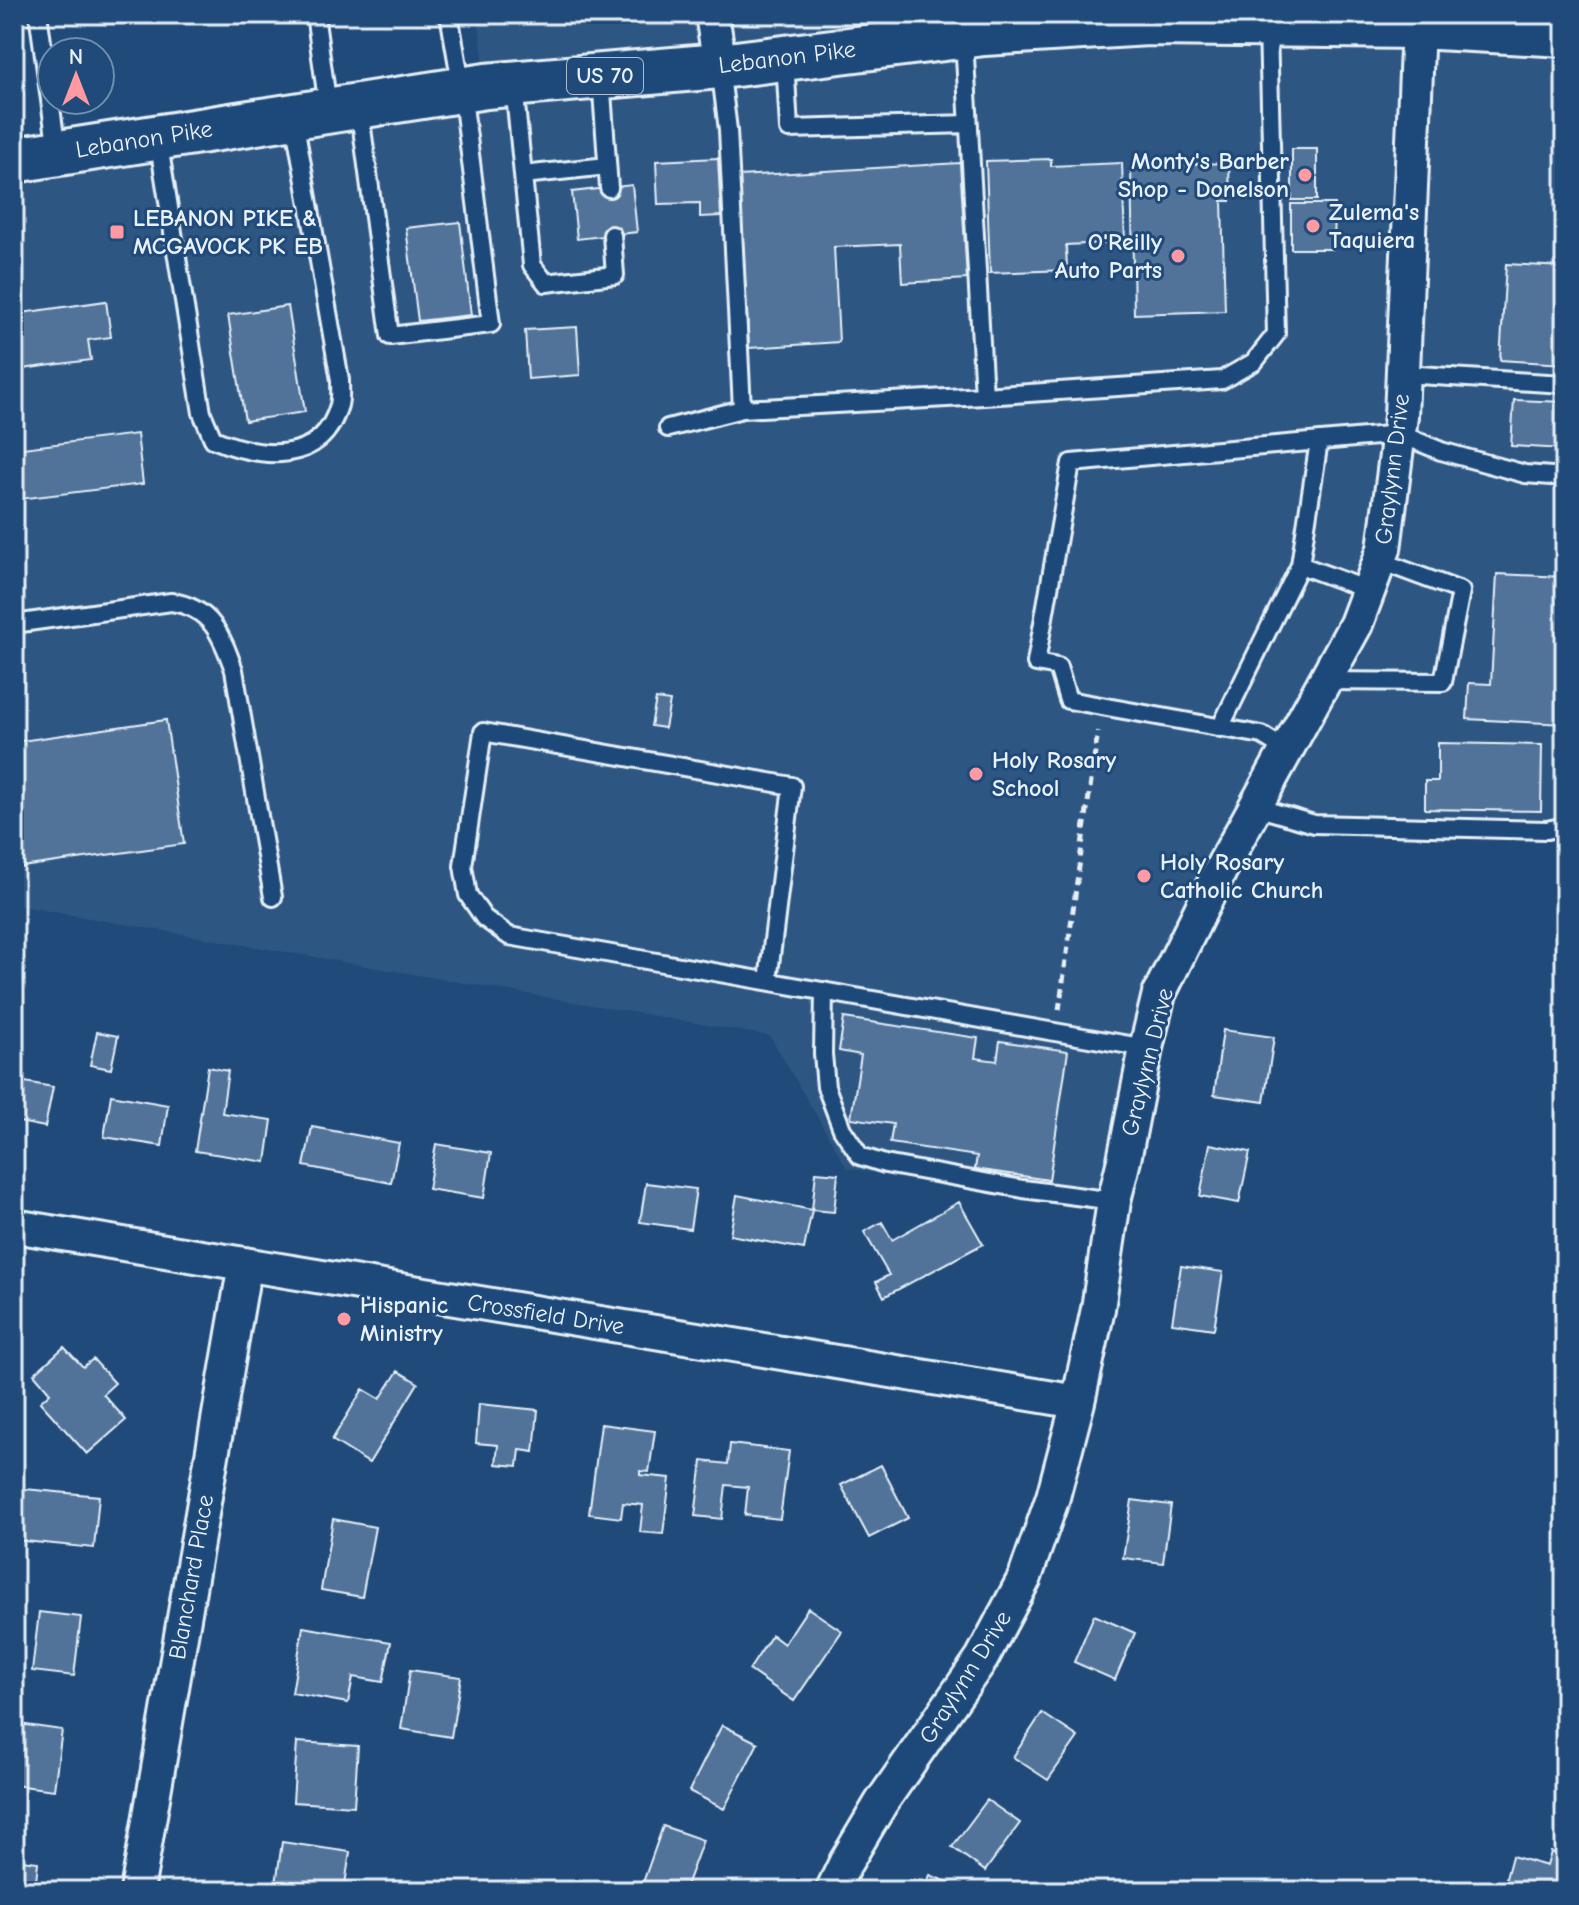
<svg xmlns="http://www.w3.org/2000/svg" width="1579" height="1905" viewBox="0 0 1579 1905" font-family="'Comic Neue',sans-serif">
<rect width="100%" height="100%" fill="#1f4a7a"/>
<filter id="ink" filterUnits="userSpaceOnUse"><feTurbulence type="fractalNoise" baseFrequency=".0125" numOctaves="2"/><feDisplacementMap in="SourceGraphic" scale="16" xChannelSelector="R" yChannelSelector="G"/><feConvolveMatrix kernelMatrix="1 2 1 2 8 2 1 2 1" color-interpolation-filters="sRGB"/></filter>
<g filter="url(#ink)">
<!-- built -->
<path fill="#2e5683" d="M478,14h1087v819l-313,-19 -93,180 -47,220 -265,-46 -77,-132 -756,-131v-745l472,-75z"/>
<!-- building -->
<path fill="#517399" stroke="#e8f1f8" stroke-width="2" d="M1292,149h25v51h-25z
M718,158l3,58 -21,1v-14l-42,1 -2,-43z
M1051,159v7l71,-3 3,79 -59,3 1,25 -77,3 -4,-112z
M960,163l7,116 -65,4 -2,-39 -66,3 5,95 -90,6 -10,-172z
M1229,163l1,38h-8l3,110 -91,3 -3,-148z
M632,185l5,47 -60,7 -5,-47z
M1291,204h44l-1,45h-43z
M460,222l11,93 -53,6 -12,-93z
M1506,264l59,3v97l-65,-4z
M106,301l5,36 -23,3 3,20 -77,10v-56z
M288,306l17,106 -60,9 -17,-106z
M577,327l3,48 -52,4 -3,-49z
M1514,400l51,2v47l-54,-3z
M137,434l6,50 -123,15 -6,-50z
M1497,574l68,3v147l-98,-5 2,-36 22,1z
M656,699l14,2 -5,27 -14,-2z
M166,720l18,124 -170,24v-126z
M1438,743l104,2 -1,66 -116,-2v-28h13z
M844,1018l134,20 -3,20 22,3 3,-20 68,10 -19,129 -74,-11 2,-13 -87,-13 3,-19 -42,-6 10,-63 -22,-4z
M1223,1030l51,7 -10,65 -50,-7z
M97,1032l21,4 -7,33 -21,-4z
M208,1067l20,4 -6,42 50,7 -6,42 -71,-11z
M14,1080l39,7 -8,40 -31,-6z
M111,1095l57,10 -6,41 -58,-9z
M312,1127l87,16 -8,40 -87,-17z
M436,1144l55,9 -7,45 -56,-9z
M1210,1144l40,8 -11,51 -39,-7z
M816,1172l22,2 -4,38 -22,-2z
M646,1183l50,6 -6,40 -50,-7z
M737,1195l75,15 -8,39 -74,-14z
M959,1202l24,42 -99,53 -8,-15 13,-7 -25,-43 18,-10 10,18z
M1181,1266l42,6 -9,57 -42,-6z
M64,1347l19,20 10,-8 22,24 -12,11 23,26 -39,34 -47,-52 10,-9 -16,-19z
M398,1371l20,12 -49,80 -37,-23 31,-51 17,10z
M479,1404l59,6 -4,42 -14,-2 -2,16 -22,-2 2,-19 -22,-2z
M601,1424l54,7 -6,41 -9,-1v4l30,3 -7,56 -23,-2 3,-27 -20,-2 -2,15 -32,-4z
M730,1444l59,7 -9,68 -35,-4 3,-28 -22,-2 -4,34 -27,-3 7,-55 26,3z
M881,1465l27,53 -39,20 -28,-53z
M14,1488l85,8 -5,52 -80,-8z
M1132,1500l39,5 -8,58 -40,-5z
M333,1519l42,8 -13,70 -41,-7z
M808,1608l34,23 -48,70 -45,-31 23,-35 12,9z
M39,1612l42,5 -7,59 -42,-5z
M1094,1615l41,18 -20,47 -41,-18z
M303,1627l88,15 -8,40 -30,-5 -5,26 -56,-10z
M410,1670l51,7 -10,60 -50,-8z
M1565,1711v31l-10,-4z
M1042,1713l36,24 -30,43 -35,-23z
M19,1724l43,6 -8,60 -40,-5v-21z
M722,1725l36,18 -34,66 -35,-18z
M297,1742l61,4 -4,60 -61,-4z
M987,1800l33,23 -35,48 -33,-24z
M663,1826l40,14 -19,51h-44z
M282,1842l68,10 -6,39h-69z
M1551,1852l14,4v35h-45l-16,-5 8,-30 35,10z
M14,1859l24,3 -3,29h-21z
M930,1875l39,16h-45z"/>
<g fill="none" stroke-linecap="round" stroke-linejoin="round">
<defs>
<path id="lane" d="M40,14l-1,6 18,131
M315,14l13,93
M964,39l20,357
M785,59l4,70 180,-5
M720,67l8,63 14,279
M601,78l8,110
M514,85l18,180 14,18 69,-8 -3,-40
M359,106l31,230 101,-12 -29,-235 -13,-75
M158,139l44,274 11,26c46,19 109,28 126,-34 2,-8 1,-17 1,-25l-46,-261
M523,175l84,-9
M1403,374l162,10
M668,428l74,-19 242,-13 238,-16 32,-18 22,-28 -8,-306
M1300,565l68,25
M14,624l157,-22c40,5 51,34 63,68l39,227
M1324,681l119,1 18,-91 -81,-30
M1220,728l80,-163 19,-124
M1286,750l-24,-15 -194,-35 -10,-33 -22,-4 35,-200 329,-29 41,17 84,23 40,3
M1256,807l58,17 233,6 18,-4
M768,981l24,-195 -309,-54 -20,134 5,29 16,23 25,18 637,112
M824,991l-1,63 3,33 16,42 18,27 25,8 138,25 91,12"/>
<path id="street" d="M712,14l8,52
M14,1226l1064,176
M137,1891l108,-627
M832,1891l14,-29 35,-59 101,-145 43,-81 28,-80 25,-95 20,-93 16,-108 10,-41 22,-112 13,-54 62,-125 135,-245 28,-75 17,-133 17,-390"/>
<path id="primary" d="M14,160l472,-74 234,-20 264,-33 164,-10 270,3 147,8"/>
</defs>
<!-- lane casing -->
<use href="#lane" stroke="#e8f1f8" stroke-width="22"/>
<!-- street casing -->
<use href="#street" stroke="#e8f1f8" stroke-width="38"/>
<!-- primary casing -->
<use href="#primary" stroke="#e8f1f8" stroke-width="50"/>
<!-- path -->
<path stroke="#e8f1f8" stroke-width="5" stroke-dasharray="8 6" stroke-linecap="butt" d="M1059,1010l39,-279"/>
<!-- lane -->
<use href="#lane" stroke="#1f4a7a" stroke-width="16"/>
<!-- street -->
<use href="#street" stroke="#1f4a7a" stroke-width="32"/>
<!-- primary -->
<use href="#primary" stroke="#1f4a7a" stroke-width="44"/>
</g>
</g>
<!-- markers -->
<g fill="#ff9aa2" stroke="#1f4a7a" stroke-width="3">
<circle cx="1305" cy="175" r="8"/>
<circle cx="1313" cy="226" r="8"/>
<rect x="109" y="224" width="16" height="16" rx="4"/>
<circle cx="1178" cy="256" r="8"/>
<circle cx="976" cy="774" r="8"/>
<circle cx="1144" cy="876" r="8"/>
<circle cx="344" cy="1319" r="8"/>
</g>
<g text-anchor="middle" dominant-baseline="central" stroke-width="6" stroke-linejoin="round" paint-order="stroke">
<!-- shield labels -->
<rect fill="#1f4a7a" stroke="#acbfd2" stroke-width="2" x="567" y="58" width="76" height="36" rx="6"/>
<g font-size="22" font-weight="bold" fill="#e8f1f8">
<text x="605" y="76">US 70</text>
</g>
<!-- street labels -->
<g font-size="24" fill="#e8f1f8" stroke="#1f4a7a">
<text transform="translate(787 57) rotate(-7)">Lebanon Pike</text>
<text transform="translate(144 139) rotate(-9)">Lebanon Pike</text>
<text transform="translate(1392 469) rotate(-83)">Graylynn Drive</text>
<text transform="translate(1147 1062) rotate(-76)">Graylynn Drive</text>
<text transform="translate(546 1314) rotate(9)">Crossfield Drive</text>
<text transform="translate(191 1577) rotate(-80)">Blanchard Place</text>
<text transform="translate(965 1677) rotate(-58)">Graylynn Drive</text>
</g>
<!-- poi labels -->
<g font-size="24" font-weight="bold" fill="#e8f1f8" stroke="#1f4a7a" text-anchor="start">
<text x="1289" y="161" text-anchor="end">Monty's Barber<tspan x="1289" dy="28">Shop - Donelson</tspan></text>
<text x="1329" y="212">Zulema's<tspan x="1329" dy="28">Taquiera</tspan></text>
<text x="133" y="218">LEBANON PIKE &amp;<tspan x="133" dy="28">MCGAVOCK PK EB</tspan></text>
<text x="1162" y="242" text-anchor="end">O'Reilly<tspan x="1162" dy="28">Auto Parts</tspan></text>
<text x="992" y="760">Holy Rosary<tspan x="992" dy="28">School</tspan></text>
<text x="1160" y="862">Holy Rosary<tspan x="1160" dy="28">Catholic Church</tspan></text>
<text x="360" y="1305">Hispanic<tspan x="360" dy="28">Ministry</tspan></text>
</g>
</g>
<!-- margin -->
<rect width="1579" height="1905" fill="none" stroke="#1f4a7a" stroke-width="48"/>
<rect x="24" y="24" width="1531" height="1857" fill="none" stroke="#e8f1f8" stroke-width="3" filter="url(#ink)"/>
<!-- north arrow -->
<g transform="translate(76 76)"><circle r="38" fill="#1f4a7a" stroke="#6f8dac" stroke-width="2"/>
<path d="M0-6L14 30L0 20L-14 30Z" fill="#ff9aa2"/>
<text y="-12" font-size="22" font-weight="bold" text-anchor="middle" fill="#e8f1f8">N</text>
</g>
</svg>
